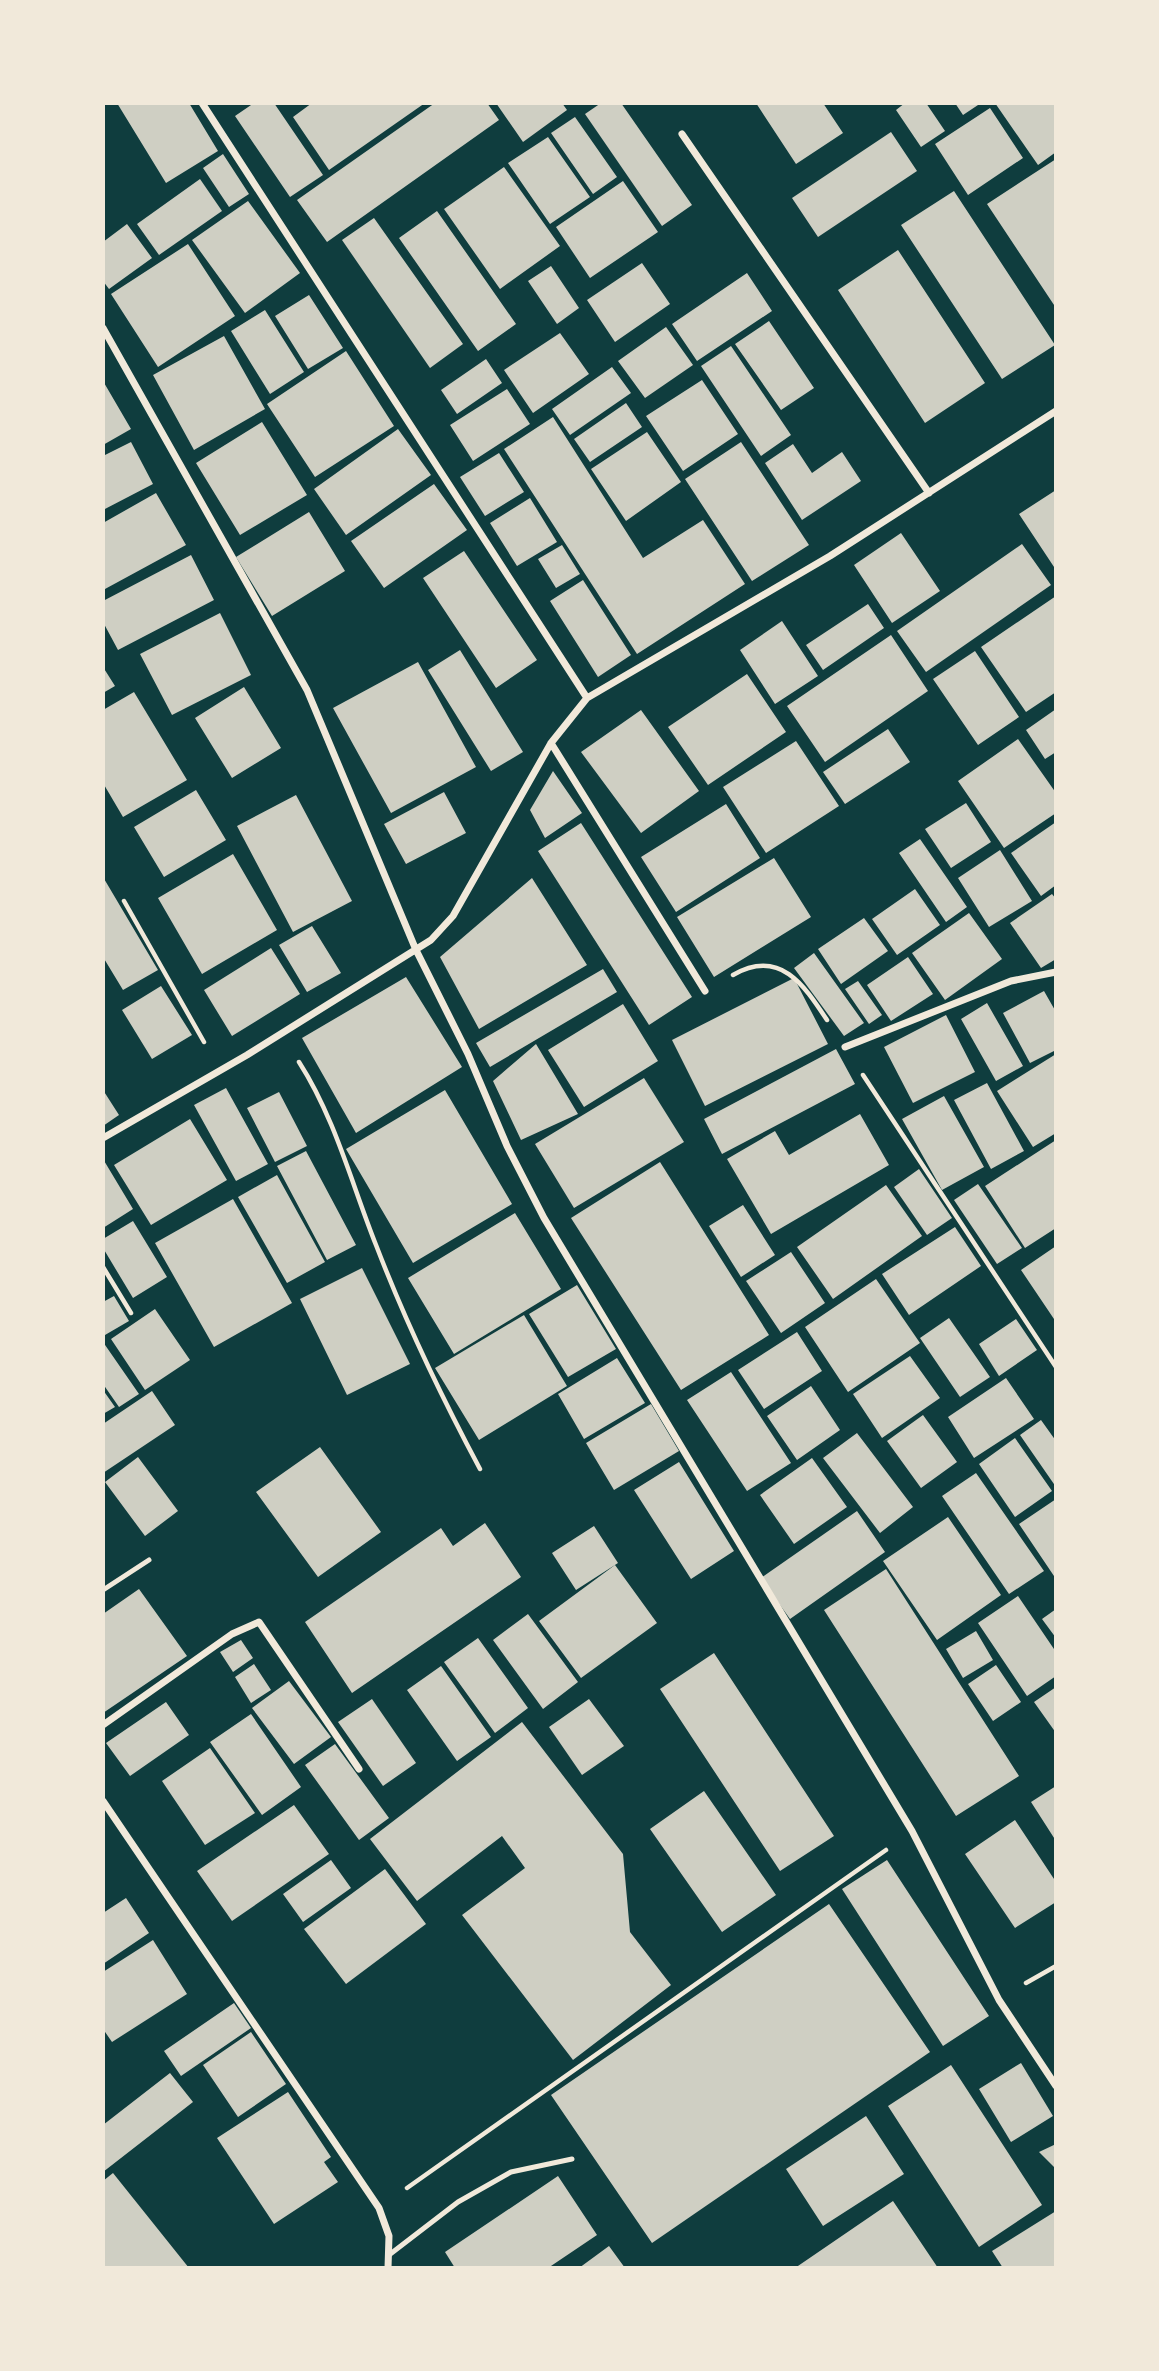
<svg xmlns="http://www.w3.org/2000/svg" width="1159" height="2371" viewBox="0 0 1159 2371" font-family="Roboto,sans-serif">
<rect width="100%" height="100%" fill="#0f3d3e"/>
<!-- building -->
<path fill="#cfcfc3" d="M117,103h72l29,48 -52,32z
M254,103h20l49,72 -33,22 -55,-81z
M312,103h113l-96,67 -36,-53z
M435,103h52l12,17 -172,122 -30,-42z
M496,103h66l5,7 -44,32z
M601,103h20l71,102 -30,21 -77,-112z
M756,103h67l20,30 -47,31z
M905,103h21l19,28 -24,16 -25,-37z
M955,103h26l-18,12z
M995,103h61v49l-18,13z
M990,108l33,50 -55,37 -33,-51z
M575,117l42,60 -24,17 -42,-61z
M891,132l26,39 -99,66 -26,-39z
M548,137l42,60 -40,27 -42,-61z
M223,154l26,40 -20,13 -26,-39z
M1056,159v149l-69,-104z
M504,167l56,79 -60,43 -56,-80z
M200,179l22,32 -63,44 -22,-31z
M623,181l35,51 -68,46 -34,-51z
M954,191l101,154 -53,34 -101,-154z
M248,201l52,72 -55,40 -53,-73z
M437,211l79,113 -38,27 -79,-113z
M374,218l89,126 -33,24 -88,-128z
M127,224l25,34 -43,31 -6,-8v-39z
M188,244l47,72 -77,51 -47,-73z
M898,250l87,133 -60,40 -87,-133z
M642,263l28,41 -55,38 -28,-42z
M551,266l28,42 -22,16 -29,-43z
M747,273l25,38 -75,50 -25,-37z
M309,295l34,53 -35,21 -33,-53z
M265,310l39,62 -34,22 -39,-63z
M769,321l45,67 -33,22 -46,-66z
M666,327l27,38 -48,33 -27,-37z
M560,333l29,41 -56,39 -29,-43z
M224,336l41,73 -71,41 -41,-75z
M731,346l60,89 -30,21 -60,-90z
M346,351l48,75 -79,51 -48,-73z
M486,359l16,24 -45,31 -16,-24z
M612,367l19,26 -61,42 -18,-26z
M702,380l36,54 -55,37 -37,-55z
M103,381l28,48 -28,16z
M507,389l23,35 -57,37 -23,-36z
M626,403l16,24 -52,35 -16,-23z
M553,417l90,141 60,-38 42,64 -108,70 -133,-205z
M262,422l45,73 -67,40 -44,-72z
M398,429l33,46 -85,60 -32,-46z
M647,432l34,50 -55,39 -35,-52z
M131,442l22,42 -50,26v-54z
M741,442l68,103 -57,36 -67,-102z
M793,444l19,29 30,-21 19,29 -59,39 -37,-57z
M499,453l25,39 -39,24 -25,-39z
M434,484l33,46 -83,58 -33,-47z
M1056,490v80l-37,-56z
M156,493l30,52 -81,44 -2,-66z
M530,498l27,44 -40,24 -27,-43z
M309,512l36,59 -73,45 -36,-59z
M901,533l39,58 -48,32 -38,-58z
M1022,544l29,41 -125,87 -29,-41z
M562,545l18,29 -24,14 -18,-29z
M464,551l73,109 -41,28 -73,-110z
M191,555l23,45 -96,50 -15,-28v-21z
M583,580l48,75 -33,22 -48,-76z
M1056,596v96l-30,20 -45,-65z
M868,604l16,24 -61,42 -17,-25z
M220,613l31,62 -79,40 -32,-61z
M782,621l36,55 -43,28 -35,-54z
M891,635l37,56 -103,71 -38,-56z
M460,650l63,102 -32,19 -63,-101z
M975,651l44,66 -41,28 -45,-66z
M418,662l58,105 -85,46 -58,-105z
M103,667l12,19 -12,7z
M747,674l39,58 -78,53 -40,-58z
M244,687l37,61 -49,30 -37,-60z
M134,692l53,88 -64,37 -20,-34v-73z
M1056,709v43l-11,7 -19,-29z
M641,710l58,81 -58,42 -60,-81z
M888,729l22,33 -65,42 -22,-32z
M1018,739l38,54v20l-52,35 -46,-67z
M796,741l43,65 -73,47 -43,-66z
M553,771l29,42 -37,25 -15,-28z
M196,790l30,50 -62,37 -30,-50z
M444,792l22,41 -60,31 -22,-40z
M296,795l56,106 -59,31 -56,-106z
M966,803l25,39 -40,26 -26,-39z
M726,804l34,54 -84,54 -35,-55z
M1056,822v63l-15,11 -30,-43z
M581,823l111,174 -43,28 -111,-174z
M920,839l47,68 -21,15 -47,-69z
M1000,850l32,51 -43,26 -31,-49z
M233,854l44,76 -75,44 -44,-76z
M774,858l37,59 -97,60 -37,-60z
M103,877l55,93 -35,20 -20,-33z
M532,878l55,87 -108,64 -39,-72z
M915,889l25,36 -43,30 -25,-36z
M1052,894l4,5v60l-15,9 -31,-45z
M969,913l33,46 -57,41 -33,-47z
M864,918l24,33 -47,33 -23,-35z
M312,926l29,47 -34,19 -28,-47z
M271,948l29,46 -68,42 -28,-46z
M814,953l50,70 -20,13 -50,-68z
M908,957l25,37 -42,27 -24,-36z
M603,969l14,23 -127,75 -14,-24z
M406,977l56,90 -106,66 -54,-95z
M794,978l34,66 -123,62 -33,-66z
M858,981l24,34 -13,9 -24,-35z
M161,986l31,49 -40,24 -30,-49z
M1044,991l12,21v38l-26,13 -27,-50z
M987,1003l36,63 -27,15 -35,-62z
M623,1004l35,57 -74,46 -36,-57z
M946,1015l29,57 -62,31 -29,-56z
M536,1044l42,70 -57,26 -28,-59z
M836,1049l19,35 -133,70 -18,-35z
M1056,1054v79l-23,14 -36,-56z
M644,1078l40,64 -110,66 -39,-64z
M987,1083l37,68 -33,18 -37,-69z
M226,1088l42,76 -32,17 -42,-76z
M103,1090l16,25 -16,11z
M445,1090l67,114 -99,59 -67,-114z
M279,1092l28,54 -32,16 -28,-54z
M944,1096l40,71 -42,23 -40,-71z
M860,1114l29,51 -118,69 -44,-75 48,-28 14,24z
M190,1119l37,61 -76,45 -37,-60z
M1056,1140v88l-31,20 -40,-62z
M306,1151l50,94 -29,15 -50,-94z
M103,1159l30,50 -30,19z
M660,1162l109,173 -88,55 -110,-172z
M919,1169l33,49 -25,17 -33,-48z
M277,1175l48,87 -38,21 -49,-86z
M978,1184l44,64 -25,16 -43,-64z
M886,1185l36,51 -89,63 -36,-52z
M233,1199l59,104 -78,44 -59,-104z
M743,1205l32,50 -34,22 -32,-51z
M515,1213l46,76 -107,65 -46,-76z
M133,1221l34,56 -34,21 -30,-50v-9z
M955,1227l26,39 -72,49 -27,-41z
M1056,1246v76l-35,-52z
M791,1252l34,51 -44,30 -35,-52z
M362,1268l48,96 -63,31 -47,-96z
M876,1279l44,64 -72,49 -43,-65z
M577,1285l39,64 -48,28 -39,-63z
M114,1296l15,25 -24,14 -2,-33z
M155,1309l35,51 -45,30 -34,-51z
M524,1315l43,71 -88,54 -44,-72z
M949,1318l41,59 -30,20 -40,-59z
M1016,1319l21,31 -38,26 -20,-32z
M797,1332l25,39 -58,38 -26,-39z
M103,1342l36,52 -20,13 -16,-23z
M910,1356l30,42 -58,40 -29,-44z
M617,1358l28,45 -61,36 -26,-45z
M731,1372l60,91 -44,28 -60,-91z
M1006,1378l28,41 -60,39 -26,-41z
M811,1386l29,44 -43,30 -30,-44z
M103,1390l12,17 -12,7z
M152,1391l23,34 -72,48v-49z
M651,1404l28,47 -65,39 -28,-47z
M923,1415l34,47 -36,26 -34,-47z
M1041,1420l15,21v46l-36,-52z
M857,1433l56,74 -33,26 -57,-75z
M1015,1438l37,53 -37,26 -36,-53z
M320,1447l61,85 -63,45 -62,-85z
M138,1457l40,54 -33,25 -40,-54z
M812,1458l35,49 -53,37 -34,-49z
M679,1462l55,89 -43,28 -57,-89z
M976,1473l68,98 -35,23 -67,-98z
M1056,1499v80l-37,-55z
M857,1511l28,41 -95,67 -29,-41z
M948,1517l53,78 -64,45 -54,-79z
M485,1523l36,54 -169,116 -47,-71 136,-94 12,18z
M594,1526l24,37 -42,27 -24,-37z
M615,1565l42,58 -76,55 -42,-57z
M886,1569l133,207 -63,40 -132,-206z
M139,1589l48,67 -84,57v-99z
M1018,1596l38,56v24l-29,20 -49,-73z
M1056,1609v29l-14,-19z
M528,1614l50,68 -35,27 -50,-69z
M976,1631l17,29 -30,18 -17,-29z
M478,1638l50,70 -33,25 -51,-71z
M241,1640l12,18 -20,14 -13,-20z
M714,1653l120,183 -54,35 -120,-182z
M254,1664l17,26 -20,13 -16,-26z
M996,1665l25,37 -28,19 -25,-37z
M441,1666l50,71 -34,24 -50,-71z
M289,1681l42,56 -37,27 -42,-56z
M1056,1687v46l-22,-31z
M372,1699l44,64 -33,23 -45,-64z
M589,1699l35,47 -42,29 -33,-48z
M166,1702l23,33 -59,41 -24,-33z
M251,1714l50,73 -39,28 -52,-73z
M522,1722l101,132 7,78 41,53 -98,75 -111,-145 63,-47 -23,-32 -85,65 -47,-62z
M335,1744l54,74 -30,22 -54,-75z
M210,1748l45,65 -50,32 -43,-64z
M1056,1786v55l-25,-39z
M704,1791l72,104 -54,37 -72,-103z
M294,1805l35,49 -97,67 -35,-50z
M1015,1820l41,62v20l-41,26 -50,-74z
M331,1860l20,28 -48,34 -20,-28z
M887,1860l102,156 -46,30 -101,-157z
M385,1869l41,55 -80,60 -42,-55z
M126,1898l23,35 -46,31v-51z
M829,1904l101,148 -278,191 -101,-148z
M153,1940l34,54 -75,48 -9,-13v-57z
M234,2003l17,25 -70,48 -17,-25z
M251,2032l35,52 -48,33 -35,-52z
M1021,2063l32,53 -42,26 -32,-53z
M951,2065l91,140 -63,42 -91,-141z
M170,2073l23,29 -90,70v-47z
M288,2092l43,65 -7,5 14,20 -64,42 -57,-86z
M866,2116l38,58 -81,52 -37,-57z
M1056,2144v25l-17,-17z
M113,2173l76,95h-86v-87z
M558,2176l39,59 -49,33h-93l-10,-16z
M893,2201l45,67h-143z
M1056,2211v57h-53l-11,-17z
M609,2246l16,22h-46z"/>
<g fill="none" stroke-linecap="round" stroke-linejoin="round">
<!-- path -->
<path stroke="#f1e9da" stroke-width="4.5" d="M124,901l80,141
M733,975c47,-27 71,10 94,45
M299,1062c36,56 53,123 77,183 30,78 65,151 104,224
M863,1075l193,292
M103,1267l28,46
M1026,1983l30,-17
M407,2188l479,-338"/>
<!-- service -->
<path stroke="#f1e9da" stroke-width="5" d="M103,1590l46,-30
M389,2255l69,-53 53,-30 61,-13"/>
<!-- minor -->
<path stroke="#f1e9da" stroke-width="7" d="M202,103l385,595
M682,134l247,359
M103,328l204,362 109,260 52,104 39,92 37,72 368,613 87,169 57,86
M551,743l154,248
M845,1047l166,-66 45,-9
M103,1138l144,-83 184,-115 22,-24 98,-173 36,-45 243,-142 226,-145
M103,1725l129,-91 27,-12 100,147
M103,1801l276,407 10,28 -1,32"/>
</g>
<!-- border -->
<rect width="1159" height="2371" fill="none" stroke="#f1e9da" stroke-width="210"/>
</svg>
